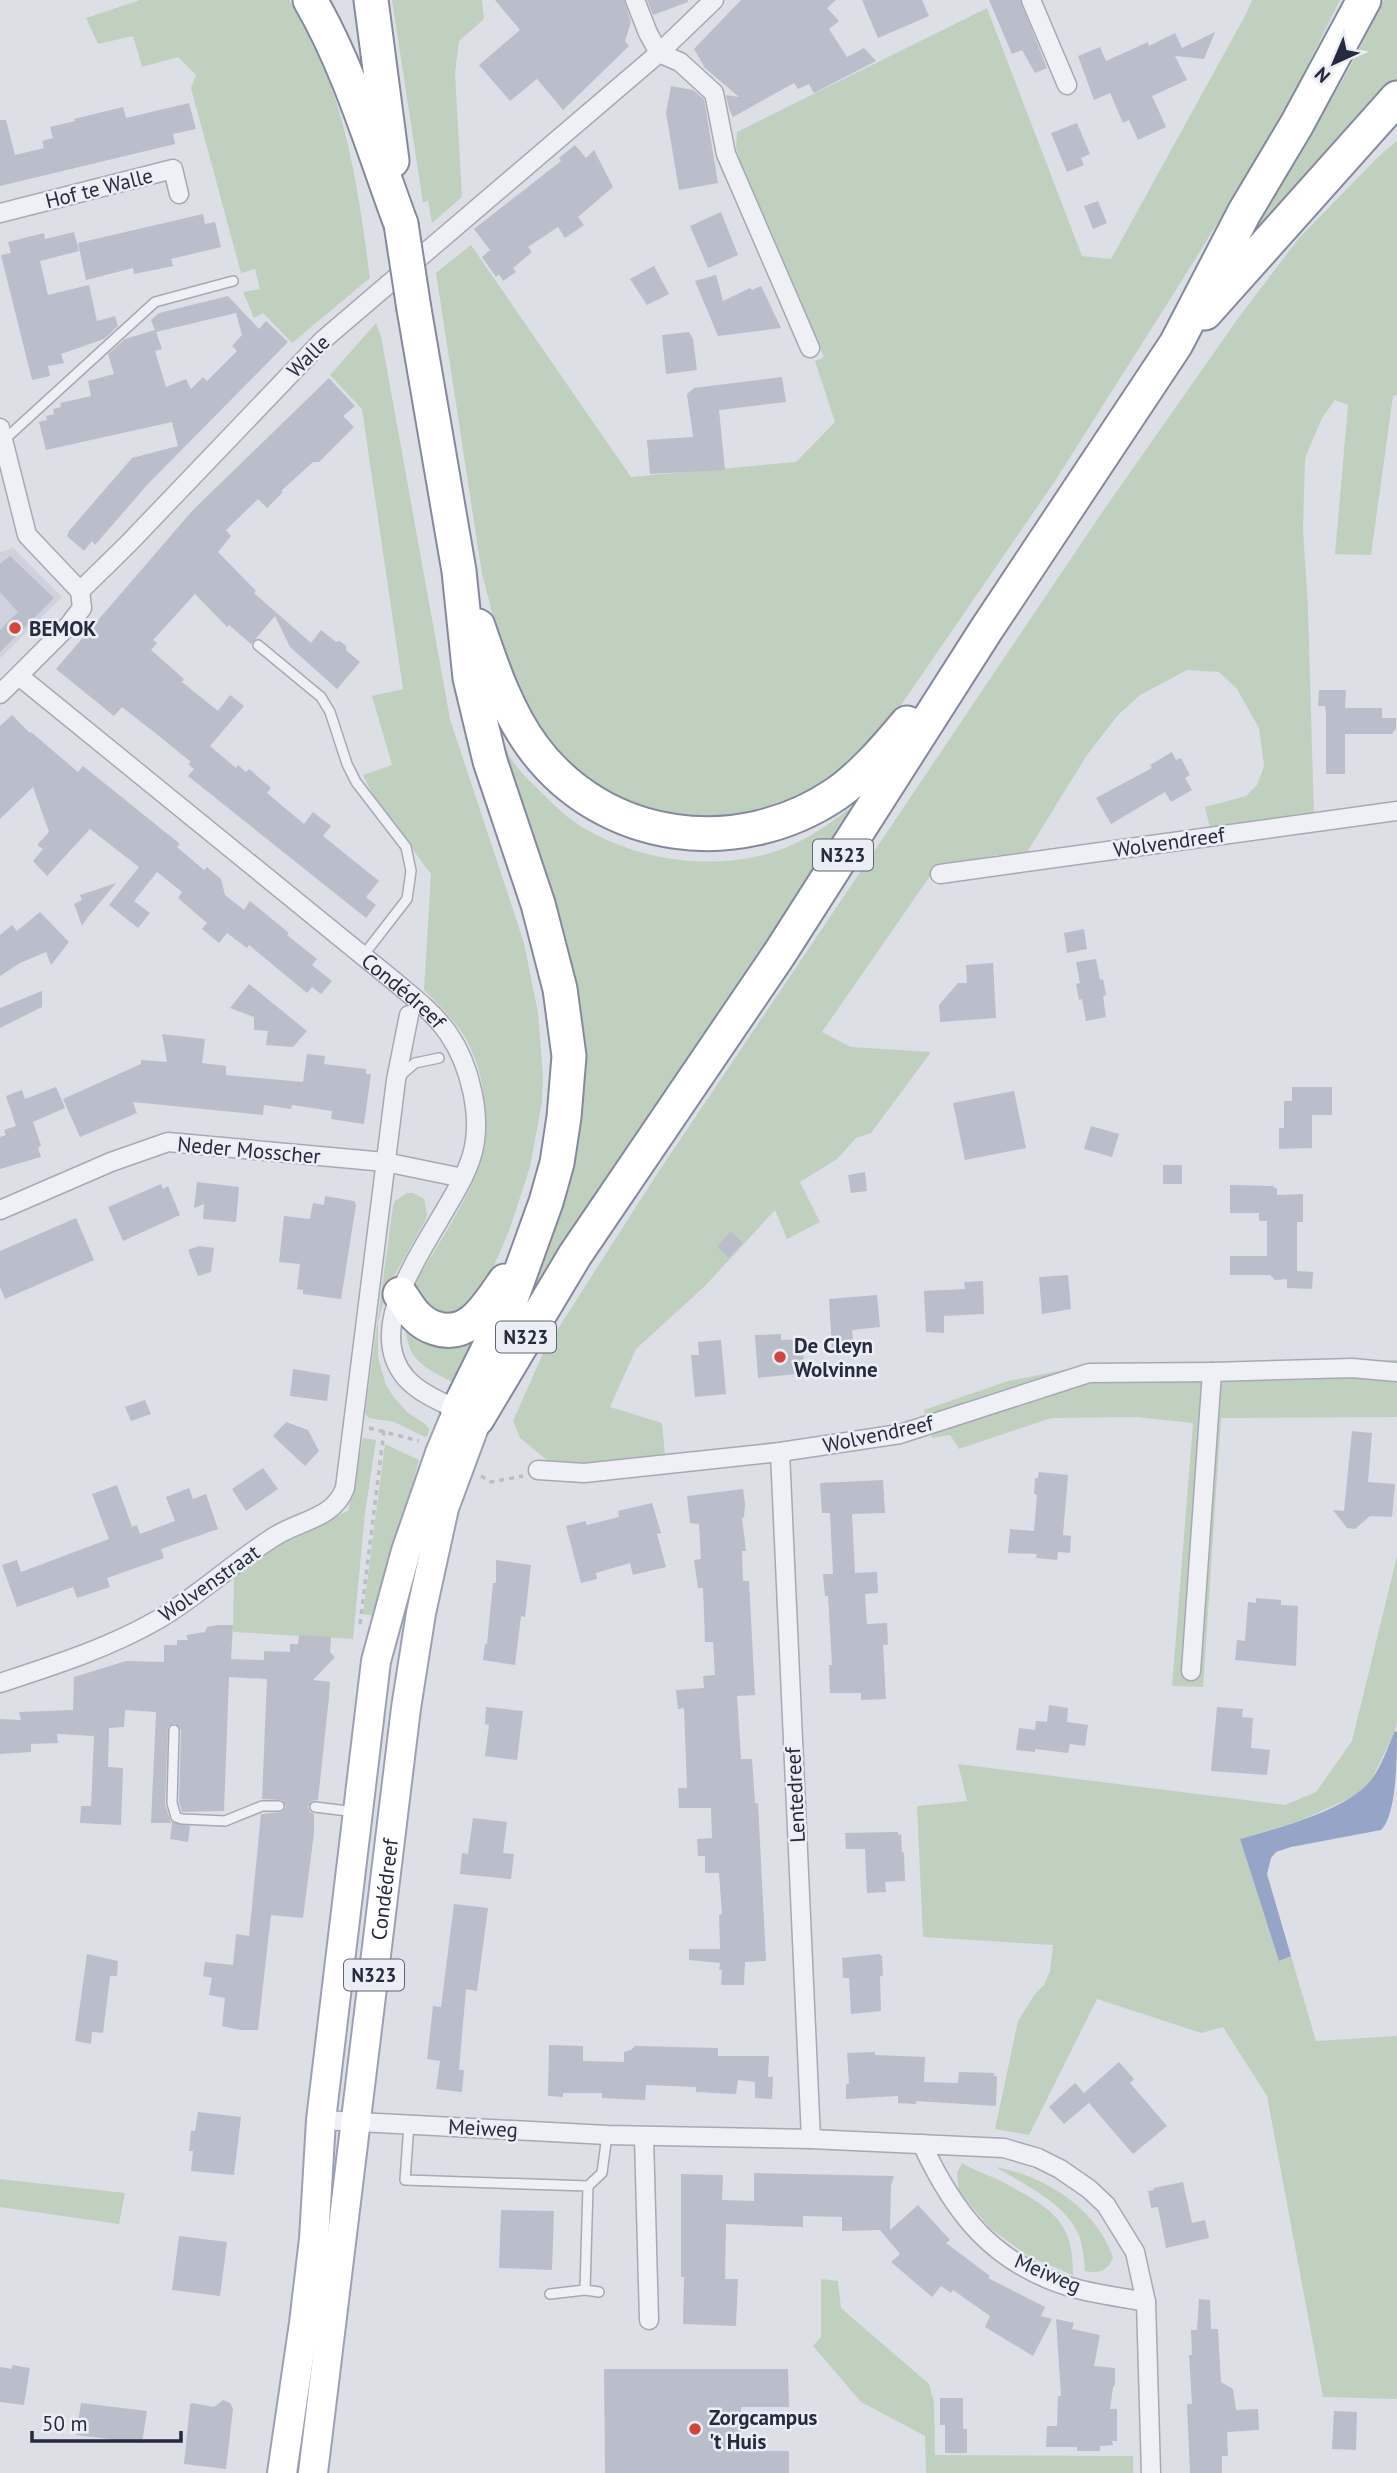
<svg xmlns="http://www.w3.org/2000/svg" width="1397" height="2473" viewBox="0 0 1397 2473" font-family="'PT Sans',sans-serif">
<rect width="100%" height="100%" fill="#dddfe7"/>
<!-- built -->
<path fill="#cfd1dc" d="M13,548l49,49 -62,61v-106z"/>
<!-- green -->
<path fill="#bfd1be" d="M140,0h149c18,31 34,64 46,98 19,58 27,120 35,180l-78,65 -29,-30 -9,5 -11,-26 17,-3 -5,-20 -14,4 -50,-185 5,-13 -18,-18 -36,10 -9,-31 -35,8 -12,-26z
M392,0h90l2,19 -25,22 -4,32 7,124 -30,26 -4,-23 -5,3z
M1252,0h88l-62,125 -92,149 -131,207 -156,227 -44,53 -34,26 -67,30 -71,3 -69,-20 -68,-55 -38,-72 -26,-99 -46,-301 35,-28 160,232 165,-15 39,-40 -20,-61 9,-4 -79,-177 -9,-33 1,-15 250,-124 95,248 29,3 135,-245z
M1384,0h13v87l-144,147 97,-167z
M1397,141v254l-4,1 -22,159 -36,-1 13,-149 -13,-5 -13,18 -17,40 -2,71 5,79 6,209 -104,11 -5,-21 41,-11 11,-11 7,-19 -5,-38 -22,-39 -18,-17 -32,-2 -47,25 -22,20 -31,40 -63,102 -26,-2 -61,11 -115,166 29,15 80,5 -60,81 -15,5 -19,21 -37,23 20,40 -33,17 -12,-29 -70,76 -69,63 -26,58 52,16 3,32 -81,8 -36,-2 -28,-23 -7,-17 32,-72 112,-175 446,-663 136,-194 60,-79 80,-82z
M376,323l5,13 69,383 74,224 14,70 5,62 -1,27 -12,65 -21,64 -33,76 -28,17 -33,-31 2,-14c16,-26 33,-52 47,-79 27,-49 29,-111 2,-161 -11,-19 -27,-34 -42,-49l7,-116 -55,-73 -13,-26 29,-10 -20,-69 31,-7 -41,-280 -32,-34z
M498,732c4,9 9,19 14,28 8,12 19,22 29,32 12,12 26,26 41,35 54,32 120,43 181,28 45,-11 83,-42 117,-73l-375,569 69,-206z
M407,1193h6l11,6 3,15 -2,7 -38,68 -9,34v34l8,28 7,11 14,16 18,12 4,5 -1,6 -3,2 -31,-15 -25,-4 -4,-5 28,-207 2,-5z
M406,1318l73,12 -27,52c-33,-17 -48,-25 -46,-64z
M1397,1360v57l-176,1 -18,269 -31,-1 21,-263 -56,-6 -86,1 -92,31 -9,-14 -18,3 -8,-28 84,-29 75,-15z
M363,1438l13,2 -11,73 -12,126 -120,-7 1,-58 22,-19 51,-27 41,-17z
M385,1444l34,16 -43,156 -13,-2z
M1397,1556v166l-2,9 -23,48 -17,17 -56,25 -59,18 39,122 12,-5 25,85 81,-5v363l-74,-2 -56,-301 -44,-69 -22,6 -104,-34 -68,136 -34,-6 23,-108 17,-27 9,-9 6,-14 3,-26 -130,-8 -6,-131 50,-5 -9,-37 327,41 31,-13 36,-51z
M962,2163c11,7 23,11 35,16 10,5 20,11 29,16 37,21 47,39 47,80l-45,-19 -38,-28 -31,-36 -2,-19z
M996,2167c49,9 99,40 117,90 -5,14 -14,17 -28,14 -1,-11 -2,-23 -5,-33 -12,-34 -56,-53 -84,-71z
M0,2179l125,14 -6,31 -119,-17z
M821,2279l17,2 3,27 88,76 5,18 1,53 198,1v17h-207l-1,-37 -64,-34 -48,-56 8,-9z"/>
<!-- water -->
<path fill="#96a4c8" d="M1395,1731l2,1c0,23 0,83 -16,98l-90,17 -15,5 -5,6 -4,16 24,82 -12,5 -39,-122c37,-11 107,-28 131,-59 11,-14 17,-34 24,-49z"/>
<!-- building -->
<path fill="#babdca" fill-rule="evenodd" d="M495,0h129l7,22 -6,19 4,5 -66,64 -26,-31 -27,22 -31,-36 41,-35z
M647,0h41v2l-35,13z
M741,0h95l-9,8 12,13 -10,8 18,28 17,-9 12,13 -62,32 -5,-9 -11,5 -4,-6 -61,34 -4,-8 -3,-14 13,2 -34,-29 -11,-19z
M862,0h60l7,16 -51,22z
M989,0h31l27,68 -12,5 -13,-23 -10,4z
M1215,32l-11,27 -29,-3 12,24 -35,16 14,31 -28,13 -9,-20 -6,3 -13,-30 -16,7 -16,-44 22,-9 6,14 42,-19 1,4 26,-13 7,15z
M671,86l22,4 11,9 14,84 -39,7 -13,-77z
M189,103l7,26 -23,5 2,10 -175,42v-66h6l9,35 29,-7 -2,-7 11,-3 -3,-11 25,-6 -1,-2 49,-12 3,11z
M1077,123l13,31 -9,4 3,7 -17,7 -16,-39z
M575,145l11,13 8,-8 19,37 -35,30 6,8 -19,13 -7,-11 -30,20 4,5 -19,16 3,4 -13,9 -4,-7 -3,3 -14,-20 8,-7 -16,-21 87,-68 -2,-3z
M1098,201l9,22 -14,6 -9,-23z
M721,212l17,43 -30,13 -18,-42z
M203,214l2,10 10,-2 6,25 -50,12 2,7 -39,8 -1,-6 -47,12 -8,-37z
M74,232l5,19 -39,10 8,34 41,-10 8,36 18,-5 3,10 -14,13 -43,15 3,9 -16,3 2,10 -18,4 -31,-125 10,-2 -3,-11 36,-9 1,6z
M654,266l15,28 -22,11 -17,-26z
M716,275l7,26 27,-13 2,2 9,-4 20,42 -63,8 -23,-55z
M228,296l31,33 7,-8 22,21 -141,143 -52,60 -3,-4 -8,10 -17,-15 2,-5 63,-73 46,-12 -6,-24 -126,28 -7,-28 8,-2 -1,-4 8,-2 -1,-5 8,-2 -1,-4 31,-7 -3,-15 26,-7 -6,-20 17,-15 30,-9 -4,-10 8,-7zM236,313l6,22 -10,11 5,5 -30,30 -4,-4 -12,12 -5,-10 -20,8 -11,-36 7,-2 -6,-17z
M689,332l4,7 4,31 -31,4 -4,-39z
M782,377l4,25 -67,8 6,60 -75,4 -3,-34 46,-3 -6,-43 7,-6z
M329,378l26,28 -12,10 11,11 -35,35h-6l-32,29 2,1 -16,16 -9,-9 -32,31 5,6 -13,16 38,39 -2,2 57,50 10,-13 15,12 4,-1 6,5v4l14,12 -23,27 -47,-42 -15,-31 -24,28 -22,-19 -2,2 -32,-33 -42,46 4,3 -6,7 33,29 -2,3 36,29 12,-16 14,11 -34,40 26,22 2,-3 8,7 3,-3 22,19 -4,5 37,31 9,-12 18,14 -8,10 56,45 -13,16 10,8 -10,13 -178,-142 6,-7 -6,-5 3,-2 -37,-30 -32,-25 -8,9 -58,-47 136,-158z
M10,556l44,42 -54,54v-22l18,-18 -18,-20v-28z
M1319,690h27l-1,18h37v10h14v10l-4,6h-47v40h-19v-60l-1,-8h-7z
M12,715l18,18 1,-1 47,40 5,-6 97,78 -3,3 27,23 3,-3 14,12 4,16 19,15 6,-9 39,32 -2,2 30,24 -5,6 20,16 -11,13 -9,-7 -5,6 -58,-48 -2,3 -20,-15 -8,10 -17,-14 5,-6 -29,-25 4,-6 -25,-20 -23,29 16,12 -12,15 -29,-23 30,-38 -49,-38 -43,47 -14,-15 10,-12 -6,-4 12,-13 -16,-45 -33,32v-93z
M1172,752l4,8 5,-2 9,17 -5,3 7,12 -21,12 -6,-10 -54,32 -15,-26 56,-30 -2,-3z
M116,883l-28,34 -6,9 -8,-22 8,-4 -2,-5z
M40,912l29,30 -18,23 -5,-13 -26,11 -20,13v-41l12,-10 5,6z
M1084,929l3,20 -20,4 -3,-20z
M1096,959l4,21 3,-1 3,16 -3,1 3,21 -20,4 -4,-22 -3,1 -3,-16 4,-1 -4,-21z
M993,963l3,55 -56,4 -1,-17 19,-22h9l-1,-18z
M249,984l58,47 -14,16 -27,-2 2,-14 -14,-1v-13l-24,-9z
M42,991v16l-42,21v-20z
M162,1034l43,5 -3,24 24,3v9l77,7 4,-28 18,2 -1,8 42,5v5h5l-7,50 -33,-5 1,-8 -40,-6 -1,4 -27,-4 -1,10 -130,-13 4,11 -57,24 -17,-38 78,-35v-4l26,2z
M56,1087l9,21 -32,14 8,23 -3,3 3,9 -41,12v-32l6,-2 -2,-5 12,-4 -10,-30 16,-6 3,9z
M1292,1087h40v28h-20v33l-33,1v-21h5v-27h8z
M1014,1091l12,57 -61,12 -12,-57z
M1091,1126l28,8 -7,23 -28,-8z
M1163,1165h19v19h-19z
M865,1172l2,19 -16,2 -3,-18z
M197,1182l42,5 -3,35 -33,-3 1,-15 -10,4z
M161,1184l2,5 5,-3 12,29 -57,26 -15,-34z
M1230,1185l44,1v2h3v7l26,-1v28h-6v49l16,1 -1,17 -25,-1v-9l-12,1 -5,-5h-40v-19h37v-35h-8v-8h-29z
M325,1196l29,5 2,4 -15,94 -38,-5v-4l-6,-1 3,-25 -21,-2 5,-46 26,3 3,-16 11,2z
M76,1218l18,42 -89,39 -5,-12v-36z
M731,1231l12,12 -14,15 -12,-11z
M199,1246l15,2 -3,24 -13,4 -10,-26z
M1068,1275l3,34 -29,5 -3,-37z
M983,1281l1,33 -40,2v17l-18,-1 -2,-41 41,-2 -1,-7z
M877,1295l3,32 -28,3 2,18 -22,2 -3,-51z
M781,1334v6l21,-1 3,34 -47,5 -3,-43z
M721,1340l5,54 -31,3 -4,-42h8l-1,-13z
M293,1369l37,6 -3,26 -37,-5z
M145,1400l6,14 -20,7 -6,-14z
M286,1422l22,8 11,21 -14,15 -32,-30z
M1352,1431l20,2 -4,49 27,2 -3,33 -22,-1 -15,13 -8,-1 -14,-18 11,1z
M263,1468l15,21 -32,22 -14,-22z
M1039,1472l29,3 -5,60 8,1 -1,17 -12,-1 -1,8 -21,-2 1,-4 -29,-1 2,-24 24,2 3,-36 -3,-1 1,-16h3z
M883,1480l2,33 -33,1 3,59 22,-1 1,21 -13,1 2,30 20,-1 1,22h-5l3,54 -25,1v-7h-31l-1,-28h3l-4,-69h-3l-2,-22h10l-3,-61h-8l-2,-30z
M117,1485l15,42 5,-2 3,9 35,-13 -9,-24 23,-9 4,11 13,-5 12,35 -57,20 3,9 -57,20 3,9 -33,11 -4,-11 -56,20 -15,-42 15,-5 4,12 88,-33 -17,-45z
M743,1489l2,15 -1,13 -2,1 4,33h-4l1,30h6l6,114 -18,1 4,63h11l3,44h3l8,158 -21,1 -1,23h-23l1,-15h-3l1,-7 -31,-3v-11h31l-1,-34 3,-1 -3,-41h-14v-17h-7l-1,-17 15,-1 -1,-30h-32l-1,-20h9l-3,-80 -6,1 -2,-19 28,-2 -1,-12 12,-1 -2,-33h-8l-2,-54h-5l-4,-28 7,-1 -2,-35 -9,-1 -3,-27z
M652,1503l9,30 -4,1 9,33 -33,8 -3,-12 -34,10 1,6 -16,4 -15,-57 19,-5 2,4 32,-8 -1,-6z
M496,1560l35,5 -6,52 -4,-1 -6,49 -32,-5 2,-16h2l6,-61h3z
M1256,1598l25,2v5l17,1 -2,60 -61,-6 2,-20 8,1 3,-39 8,1z
M218,1625h15l-2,34 33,1v-9l26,1v-8h8l1,-9 32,2 -1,15 5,5 -22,23 17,2 -1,15 -11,103 -6,1 -4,6 2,5 4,2v19l-11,85 -32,-3 -13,115h-18l-18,-4 3,-28 -16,-3 3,-17 -9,-2 2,-14 28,3 3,-31 13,2 12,-122 21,-2 4,-5 -4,-7 -20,-1 5,-120 -38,-2 -5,134 -42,1 -3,-10 2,-72 -6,-7 -7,4 -3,78 6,17 19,4 -2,16 -18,-3 2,-16h-21l5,-111 -31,-2 -1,17 -15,1 -1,39 15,1 -2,57 -41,-2 1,-17h10l3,-70 -37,-2 1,9 -27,1v8l-31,2v-35l21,1 -2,-8 54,-2 1,-33 52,-16 38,1v-17h13v-5h11l-2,-5 19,-3 2,-5z
M1049,1705l19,3 -1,14 21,3 -3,21 -15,-2 -2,9 -33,-4v3l-19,-2 3,-22 16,2 1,-9 11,1z
M486,1707l37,4 -6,49 -32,-4 4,-31 -4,-1z
M1217,1707l26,2 -1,8 11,1 -2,30 19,2 -3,25 -56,-4z
M473,1818l34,4 -4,31 11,1 -3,25 -51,-5 2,-21 6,1z
M898,1832v3l3,-1 1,19 2,-1 1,29 -20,1 1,10 -19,1 -2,-44h-19l-1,-16z
M454,1904l34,4 -11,83 -11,-2 -7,81h5l-2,22 -26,-3 4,-28 -13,-2 6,-53 8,1z
M87,1954l31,7 -1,15h-7l-7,57 -11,-1 -1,12 -16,-3z
M879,1954l3,2 1,20h-3l1,35 -30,3 -2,-36h-6l-1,-20z
M549,2045l34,1v15l41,1v-10l7,-2 4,-4 83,2v8h51l-1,21h5l-1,22 -17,-1v-16l-17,-2 -2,14 -40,-2v-5l-50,-2 -1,15 -43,-2v-5h-39v4l-15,-1z
M875,2052v3l50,2 -1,25 34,1 1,-11 35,1v3h3l-1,30 -80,-5v3l-18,-1v-7l-52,3v-15h3l-2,-31z
M1119,2062l15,17 -4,4 37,43 -34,28 -44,-51 -25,21 -15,-17 26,-24 9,10z
M198,2112l43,5 -7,58 -43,-4 2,-20h-4l2,-20h4z
M754,2173l140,3 -3,9 -1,45 28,-25 32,35 -4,3 44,33 -2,2 57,29 -4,9 11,3 -19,37 -48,-29 5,-11 -37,-26 -2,3 -10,-7 -9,11 -41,-35 9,-8 -20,-24 -38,1v-14l-39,-1v11l-77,-3 -1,55h13l-2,47 -53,-2 1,-47h-3v-103l42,1 -1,25 32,1z
M1183,2182l9,41 13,-3 4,18 -43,10 -8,-41 -7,1 -3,-17 6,-1 -1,-2z
M501,2210l53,1 -2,59 -53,-2z
M179,2236l48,6 -7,54 -48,-6z
M1199,2299l11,1 1,29h7l3,53 12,7 3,21 22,-1 1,21 -32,2 1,24h-6v17h-32l-3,-69h5l-3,-49h3l-1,-25h6z
M1056,2319l18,4 -2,6 28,6 -6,31 21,2v17l-2,2 -3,22h7v32h-5l1,4 -13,1v5h-23v-4h-31l1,-21h10l1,-30h3z
M12,2365l18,3 -6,37 -24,-3v-35l12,2z
M604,2369h184l1,38h-48v44h48v22h-184z
M940,2398h23v31h4v24h-22v-28h-5z
M223,2400l7,3 3,6 -7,60 -42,-5 6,-59 2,-2 22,4z
M81,2403l66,8 -5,32 -66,-8z
M1334,2411l23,1 -1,38 -24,-1z"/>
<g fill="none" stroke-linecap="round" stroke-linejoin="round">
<defs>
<path id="lane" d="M4,440l151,-138 78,-21
M258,645l63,52 9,15 17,52 9,18 50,65 5,24 -4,28 -45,58
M400,1076l15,-13 24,-5
M174,1730l-2,73 4,14 6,2 43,2 37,-15h17
M315,1807l41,5
M409,2124l-4,56 183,6 14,-13 5,-38
M585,2290l3,-104
M550,2294l35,-4 14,2"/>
<g id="street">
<path d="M635,0l13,33 11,20 21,9 34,31 12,61 84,194"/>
<path d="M1031,0l36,85"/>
<path d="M0,213l173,-44 6,25"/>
<path d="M0,428l27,107 53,56"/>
<path id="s1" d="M19,676l375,305c19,16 40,32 54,52 22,32 35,84 24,122 -17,60 -119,162 -66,223 14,16 40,26 59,35"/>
<path d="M0,694l69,-69 13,-17 -2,-17 49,-48 194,-203 336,-287 55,-53"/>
<path d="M940,874l457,-63"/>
<path d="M0,1210l111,-48 57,-20 217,20 78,16"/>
<path d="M780,1452l31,687"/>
<path d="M538,1470l46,3 196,-21 120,-18 189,-61 123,-1 140,-4 45,4"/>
<path d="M1191,1671l21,-299"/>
<path d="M0,1683c55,-18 109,-35 159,-64 42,-25 77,-59 118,-84 25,-15 57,-17 68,-47l51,-408 13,-65"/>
<path d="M321,2120l286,15 204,4 193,9 34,10 22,11 29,20 17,16 29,47 11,50 5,171"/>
<path d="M644,2137l5,183"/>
<path d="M922,2144c32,69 70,118 145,142 25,8 53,11 79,16"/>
</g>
<g id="primary">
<path d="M282,2473l22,-150 10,-84 7,-119 55,-459 30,-110 34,-98 18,-43"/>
<path id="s2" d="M313,2473l93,-765 15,-95 23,-105 33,-89"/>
</g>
<path id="highway" d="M310,0c40,69 63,149 91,224
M371,0l21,161
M414,309l45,262 11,107 20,83 48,143 22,85 9,67 -5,61 -7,46 -11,39 -40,111 -48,97
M1205,313l192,-215
M478,626c14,41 29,86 55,121 71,96 205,113 303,47 27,-19 50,-46 71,-71
M400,1294c5,7 10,16 16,22 5,5 12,10 19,12 34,12 53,-23 70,-47
M477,1419l98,-164 205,-302 206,-323 190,-286 68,-131 53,-89 67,-124"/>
</defs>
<!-- lane casing -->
<use href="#lane" stroke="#a6a9b4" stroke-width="12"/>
<!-- street casing -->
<use href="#street" stroke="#a6a9b4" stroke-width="21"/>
<!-- primary casing -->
<use href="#primary" stroke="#9ca0b3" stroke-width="32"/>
<!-- highway casing -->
<use href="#highway" stroke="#84899e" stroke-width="37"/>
<!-- path -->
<path stroke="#bbbdc5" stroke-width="3.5" stroke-dasharray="5 5" stroke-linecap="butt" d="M369,1428l50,13
M481,1476l10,6 32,-6
M360,1624l24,-193"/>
<!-- lane -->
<use href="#lane" stroke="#eff0f5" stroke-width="9"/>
<!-- street -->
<use href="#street" stroke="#eff0f5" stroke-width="18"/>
<!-- primary -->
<use href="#primary" stroke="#fff" stroke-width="28"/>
<!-- highway -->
<use href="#highway" stroke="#fff" stroke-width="33"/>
<defs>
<path id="highway-bridge" d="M401,224l13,85"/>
</defs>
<!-- highway-bridge casing -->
<use href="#highway-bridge" stroke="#84899e" stroke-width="37" stroke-linecap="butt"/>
<!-- highway-bridge -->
<use href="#highway-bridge" stroke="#fff" stroke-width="33"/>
</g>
<!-- markers -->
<g fill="#d1453d" stroke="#eceef5" stroke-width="2.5">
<circle cx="15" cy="628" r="7"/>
<circle cx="780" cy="1357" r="7"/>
<circle cx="695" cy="2429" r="7"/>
</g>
<g text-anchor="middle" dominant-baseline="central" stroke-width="5" stroke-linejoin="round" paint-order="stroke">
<!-- shield labels -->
<g fill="#eceef5" stroke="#616575" stroke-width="2">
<rect x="813" y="839.5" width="60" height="31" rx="5"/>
<rect x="496" y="1321.5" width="60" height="31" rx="5"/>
<rect x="344" y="1959.5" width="60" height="31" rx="5"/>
</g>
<g font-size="19" font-weight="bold" fill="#262a3e">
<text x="843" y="855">N323</text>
<text x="526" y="1337">N323</text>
<text x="374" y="1975">N323</text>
</g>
<!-- street labels -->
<g font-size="21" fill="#262a3e" stroke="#eceef5">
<text transform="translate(99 188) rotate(-14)">Hof te Walle</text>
<text transform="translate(308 356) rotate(-45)">Walle</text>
<text transform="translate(1169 842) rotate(-8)">Wolvendreef</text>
<text stroke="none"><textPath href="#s1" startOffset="497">Condédreef</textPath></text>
<text transform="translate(249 1150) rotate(5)">Neder Mosscher</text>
<text transform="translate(878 1434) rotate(-12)">Wolvendreef</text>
<text transform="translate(209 1583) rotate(-35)">Wolvenstraat</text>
<text transform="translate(795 1795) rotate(-93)">Lentedreef</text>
<text stroke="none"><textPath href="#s2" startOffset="588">Condédreef</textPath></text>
<text transform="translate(483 2128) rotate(3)">Meiweg</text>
<text transform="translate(1048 2273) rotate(23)">Meiweg</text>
</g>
<!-- poi labels -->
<g font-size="21" font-weight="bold" fill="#262a3e" stroke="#eceef5" text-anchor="start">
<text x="29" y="628">BEMOK</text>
<text x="794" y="1345">De Cleyn<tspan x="794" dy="24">Wolvinne</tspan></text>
<text x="709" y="2417">Zorgcampus<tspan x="709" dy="24">'t Huis</tspan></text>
</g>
</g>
<!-- north arrow -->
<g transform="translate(1334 63) rotate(224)" stroke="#eceef5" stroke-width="5" paint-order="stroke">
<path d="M0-5L12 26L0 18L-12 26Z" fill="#262a3e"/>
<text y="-10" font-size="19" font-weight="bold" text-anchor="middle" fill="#262a3e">N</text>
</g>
<!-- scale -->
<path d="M32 2431v10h149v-10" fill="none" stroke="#262a3e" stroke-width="3.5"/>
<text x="42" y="2431" font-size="21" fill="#262a3e" stroke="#eceef5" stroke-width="5" paint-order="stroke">50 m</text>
</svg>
